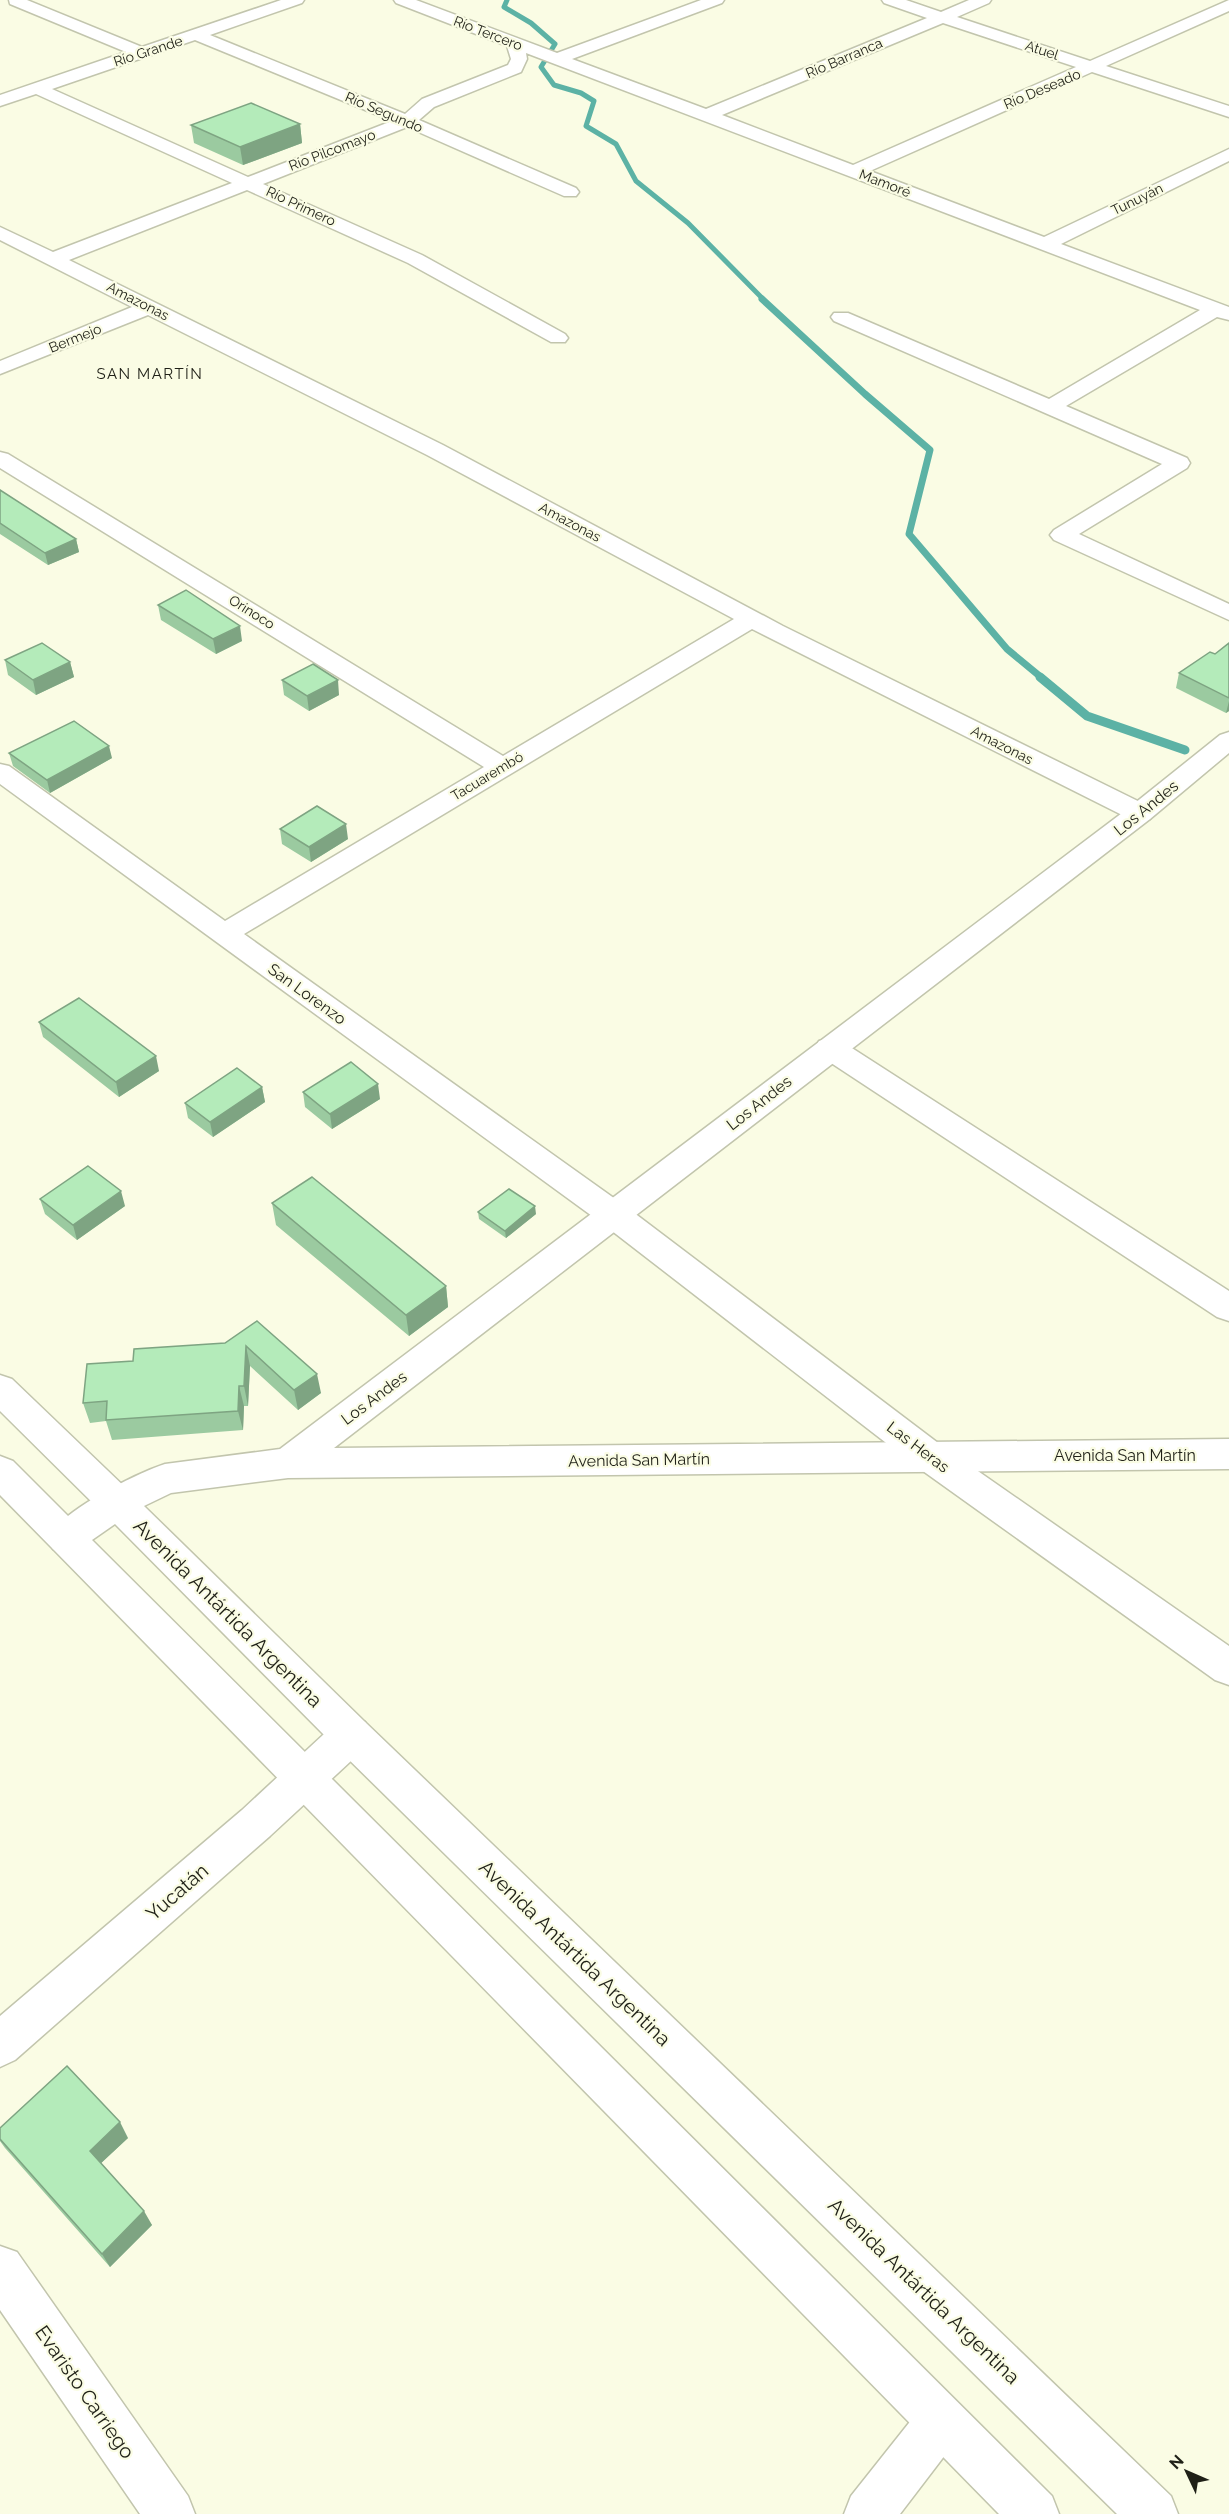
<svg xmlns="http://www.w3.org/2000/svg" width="1229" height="2514" viewBox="0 0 1229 2514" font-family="Raleway,sans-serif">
<rect width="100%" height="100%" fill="#fafce4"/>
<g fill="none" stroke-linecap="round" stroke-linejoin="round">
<!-- stream-far2 -->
<path stroke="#5cb2a5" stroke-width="5" d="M507,0l-3,7 27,16 24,21 -14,23 13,18 27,8 13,8 -8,25 30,18 20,37 52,42 76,77"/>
<!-- stream-far1 -->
<path stroke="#5cb2a5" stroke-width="7" d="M762,299l103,95 65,56 -21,84 98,115 35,29"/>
<!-- stream -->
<path stroke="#5cb2a5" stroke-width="9" d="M1040,677l47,39 98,34"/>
<defs>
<path id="minor" d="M9,0h18l115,47 139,-47h23l-2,3 -92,32 195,79 17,-15 86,-34 3,-6 -4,-13 -111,-43 -2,-3h22l141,53 144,-53h23l-2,3 -150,56 134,50 221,-91 -43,-15 -2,-3h24l35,12 28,-12h22l-2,3 -32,14 133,44 139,-61v11l-123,55 123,40v11l-137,-45 -222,99 174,66 185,-88v12l-168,83 168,63v13l-12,-3 -151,89 121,52 3,5 -3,5 -108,66 150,70v16l-175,-80 -4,-5 4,-5 108,-66 -328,-143 -3,-4 3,-4h14l201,86 151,-89 -674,-257 1,6 -6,13 -87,35 -15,13 157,68 3,4 -3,4h-12l-157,-69 -144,57 159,71 143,79 3,4 -3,4h-14l-143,-79 -161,-73 -178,70 374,185 340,181 367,181 3,6 -3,6 -10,2 -10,-2 -378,-190 -508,305 381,272 317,240 287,200v39l-14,-5 -299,-214 -313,-242 -603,-440v-20l9,2 216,155 259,-154 -484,-299v-16l8,2 495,302 231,-137 -307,-164 -279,-140 -148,59v-13l132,-54 -132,-67v-13l53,25 179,-69 -196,-89 -36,12v-11l126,-43 -116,-48zM943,23l133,44 -223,98 -131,-50zM195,40l197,81 -144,56 -196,-88z
M830,1038l11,3 388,250v30l-12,-4 -398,-262 -4,-7 4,-7z
M0,1375l12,4 118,113 5,11 -5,11 -13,4 -13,-4 -104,-103z
M0,1456l13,5 66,66 5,11 -5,11 -13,5 -13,-5 -53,-54z
M351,1717l14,5 6,13 -6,13 -95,88 -255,224 -15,7v-51l242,-206 95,-88z
M0,2246l17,6 171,244 7,18h-55l-140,-204z
M941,2397l17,7 7,17 -7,17 -58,76h-56l7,-18 73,-92z"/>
<path id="major" d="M1229,732v21l-79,66 -816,629 895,-9v30l-941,9 -117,15 -27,13 221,216 806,774 7,18h-61l-780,-766 -222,-224 -23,16 960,956 7,18h-60l-946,-965 -5,-11c13,-27 87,-64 117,-74l115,-15 850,-642 90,-72z"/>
</defs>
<!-- minor casing -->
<use href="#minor" stroke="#c2c5ad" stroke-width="3"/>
<!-- major casing -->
<use href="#major" stroke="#c2c5ad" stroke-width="3"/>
<!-- minor -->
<use href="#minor" fill="#fff" fill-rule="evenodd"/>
<!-- major -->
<use href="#major" fill="#fff" fill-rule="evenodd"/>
</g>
<!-- wall -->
<path fill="#9bcaa0" d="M300,124l2,19 -59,22 -49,-22 -3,-18z
M0,490l76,49 3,13 -31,13 -48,-31z
M158,605l84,36 -26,13 -55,-34z
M1229,643v68l-3,2 -50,-25 3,-15 36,-19z
M5,660l65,2 4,15 -38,18 -28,-20z
M282,680l57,15 -30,16 -25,-16z
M9,753l103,5 -62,35 -37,-27z
M280,829l68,10 -37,23 -29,-18z
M39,1022l120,49 -40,26 -76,-60z
M262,1087l3,15 -52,35 -25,-19 -3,-15z
M303,1092l77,7 -48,30 -27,-22z
M40,1199l85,7 -48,34 -32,-26z
M272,1203l174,83 2,21 -39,29 -133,-111z
M478,1212l58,2 -30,24 -27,-19z
M257,1321l64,72 -23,17 -48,-44 -2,40h-4l-1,24 -131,10 -6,-19 -16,2 -7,-20 50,-42 92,-18z
M0,2128l128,10 -27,25 51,62 -42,42 -105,-119 -5,-7z"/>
<!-- shaded-wall -->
<path fill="#7ea482" d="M300,124l2,19 -59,22 -3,-18z
M76,539l3,13 -31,13 -3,-12z
M240,626l2,15 -26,13 -3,-15z
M70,662l4,15 -38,18 -3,-15z
M338,680l1,15 -30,16 -2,-15z
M1229,701v10l-3,2z
M109,746l3,12 -62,35 -3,-13z
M346,824l2,15 -37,23 -2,-15z
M156,1056l3,15 -40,26 -3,-15z
M378,1084l2,15 -48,30 -2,-15z
M262,1087l3,15 -52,35 -3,-15z
M121,1191l4,15 -48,34 -4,-15z
M535,1206l1,8 -30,24 -1,-7z
M446,1286l2,21 -39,29 -3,-21z
M246,1346l4,20 -2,40 -4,-20z
M317,1374l4,19 -23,17 -4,-20z
M239,1386l5,20 -1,24 -5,-19z
M120,2122l8,16 -30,28 -8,-15z
M144,2211l8,14 -42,42 -8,-13z"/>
<!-- building -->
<path fill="#b4ebba" stroke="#7ea482" stroke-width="1.5" d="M251,103l49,21 -60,23 -49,-22z
M0,490l76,49 -31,14 -45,-30z
M186,590l54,36 -27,13 -55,-34z
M42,643l28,19 -37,18 -28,-20z
M1229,643v55l-50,-25 31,-21 5,2z
M313,664l25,16 -31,16 -25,-16z
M74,721l35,25 -62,34 -38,-27z
M317,806l29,18 -37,23 -29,-18z
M79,998l77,58 -40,26 -77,-60z
M351,1062l27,22 -48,30 -27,-22z
M237,1068l25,19 -52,35 -25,-19z
M88,1166l33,25 -48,34 -33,-26z
M312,1177l134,109 -40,29 -134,-112z
M509,1189l26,17 -30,25 -27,-19z
M257,1321l60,53 -23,16 -48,-44 -2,40h-5l-1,25 -132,9 1,-19 -24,2 4,-39 46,-3 1,-12 91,-6z
M67,2066l53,56 -30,29 54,60 -42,43 -102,-115v-11z"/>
<g text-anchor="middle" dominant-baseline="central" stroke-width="4.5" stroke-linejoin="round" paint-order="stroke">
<!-- far-street labels -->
<g font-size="14" fill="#1f2017" stroke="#fafce4">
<text transform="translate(488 33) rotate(21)">Río Tercero</text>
<text transform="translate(1042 50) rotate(18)">Atuel</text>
<text transform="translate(148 51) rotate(-18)">Río Grande</text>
<text transform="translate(844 58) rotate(-23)">Río Barranca</text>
<text transform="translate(1042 89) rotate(-23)">Río Deseado</text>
<text transform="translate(384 112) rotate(23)">Río Segundo</text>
<text transform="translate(332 150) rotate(-21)">Río Pilcomayo</text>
<text transform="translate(885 183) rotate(21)">Mamoré</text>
<text transform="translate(1137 199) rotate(-26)">Tunuyán</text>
<text transform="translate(301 206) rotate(25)">Río Primero</text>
<text transform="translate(138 301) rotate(27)">Amazonas</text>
<text transform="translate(75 338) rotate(-22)">Bermejo</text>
<text transform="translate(570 522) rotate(28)">Amazonas</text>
<text transform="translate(252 612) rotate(32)">Orinoco</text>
<text transform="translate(1002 745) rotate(27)">Amazonas</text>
<text transform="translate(487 776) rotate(-31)">Tacuarembó</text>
</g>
<!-- far-neighbourhood labels -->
<g font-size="15" letter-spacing="1.5" fill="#1f2017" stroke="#fafce4">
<text x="150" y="374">SAN MARTÍN</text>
</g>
<!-- street labels -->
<g font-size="16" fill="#1f2017" stroke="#fafce4">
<text transform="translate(1146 808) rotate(-39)">Los Andes</text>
<text transform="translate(307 994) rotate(36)">San Lorenzo</text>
<text transform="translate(759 1103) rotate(-38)">Los Andes</text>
<text transform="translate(374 1398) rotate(-37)">Los Andes</text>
<text transform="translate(918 1447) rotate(37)">Las Heras</text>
<text x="1125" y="1455">Avenida San Martín</text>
<text transform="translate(639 1460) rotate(-1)">Avenida San Martín</text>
</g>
<!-- near-street labels -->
<g font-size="20" fill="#1f2017" stroke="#fafce4">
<text transform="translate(228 1613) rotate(45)">Avenida Antártida Argentina</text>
<text transform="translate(177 1892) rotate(-41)">Yucatán</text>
<text transform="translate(575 1953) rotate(44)">Avenida Antártida Argentina</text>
<text transform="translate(924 2291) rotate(44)">Avenida Antártida Argentina</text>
<text transform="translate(85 2392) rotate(55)">Evaristo Carriego</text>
</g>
</g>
<!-- north arrow -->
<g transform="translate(1187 2472) rotate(314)" stroke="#fafce4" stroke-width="4.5" paint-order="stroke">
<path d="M0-4.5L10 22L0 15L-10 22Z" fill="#1f2017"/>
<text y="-9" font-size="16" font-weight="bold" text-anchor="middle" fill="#1f2017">N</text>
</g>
</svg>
